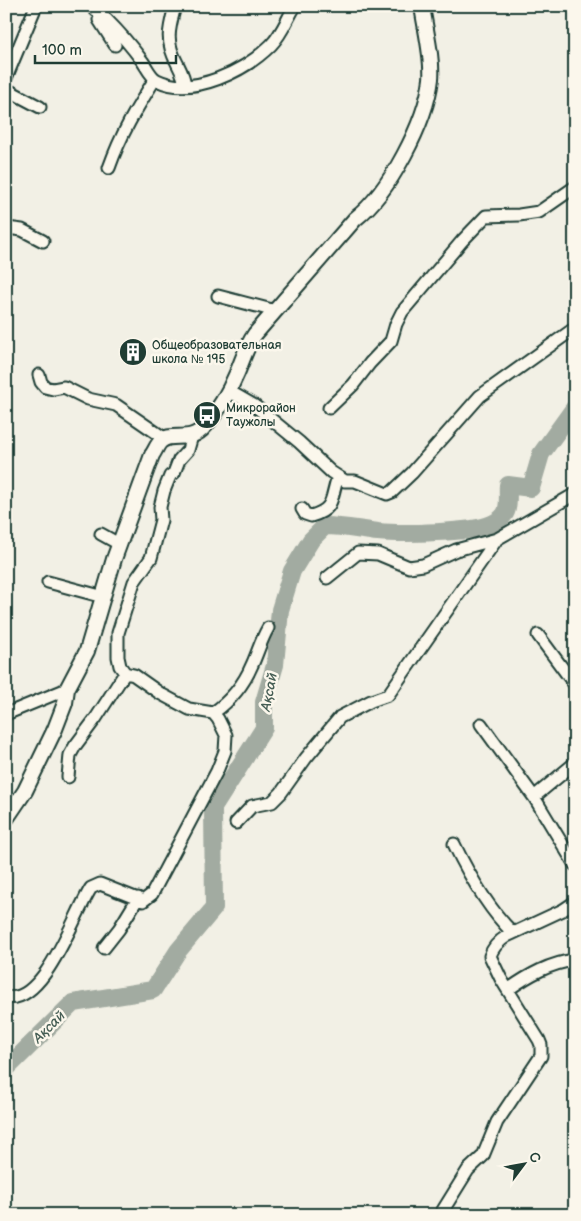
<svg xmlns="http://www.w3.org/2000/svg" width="581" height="1221" viewBox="0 0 581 1221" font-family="'Balsamiq Sans',sans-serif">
<rect width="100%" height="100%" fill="#f2f0e5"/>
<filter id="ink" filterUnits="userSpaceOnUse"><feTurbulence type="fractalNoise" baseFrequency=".02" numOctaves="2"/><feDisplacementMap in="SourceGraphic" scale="10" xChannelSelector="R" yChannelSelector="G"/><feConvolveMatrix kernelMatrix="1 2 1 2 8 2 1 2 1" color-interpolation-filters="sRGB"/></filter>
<g filter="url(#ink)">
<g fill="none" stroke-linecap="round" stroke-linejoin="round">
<!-- river -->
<path stroke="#a2aba1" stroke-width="18" d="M6,1069l67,-66 80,-13 25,-39 36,-43 -1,-100 51,-80v-26l11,-37 5,-55 12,-39 19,-31 14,-14c18,0 35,4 53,6 23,2 95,1 114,-8 4,-2 10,-6 12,-9 6,-7 3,-22 4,-30l23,3 10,-34 34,-47"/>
<defs>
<path id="minor" d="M92,6c4,5 9,9 14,13 13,13 26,28 37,43 4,6 8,15 14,18 36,18 89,-10 114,-35 11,-11 16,-26 24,-39
M175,6c-6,23 -10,35 2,57 4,8 7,13 8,22
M99,20l16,25
M6,78l30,-72
M6,89l34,18
M109,168c12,-34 27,-59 46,-89
M7,228l15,2 21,11
M218,296l58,15
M39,375l2,7 4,5 8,2 11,-2 24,12 28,6 48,33
M229,391l26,15 44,36 32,30 14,9h10l32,13 5,-2 20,-19 68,-77 95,-68
M329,408l24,-23 17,-22 21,-22 5,-17 6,-12 60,-71 24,-25 33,-1 20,-3 36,-25
M302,509l3,5 6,2c25,-7 19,-18 27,-39
M101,534l18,10
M327,578l31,-25 20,1 31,13 14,-2 33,-15 41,-11
M48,582l56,15
M538,635l37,50
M213,713c17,-12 31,-29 39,-48 6,-13 9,-25 16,-37
M6,714l61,-25
M481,724l53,73 41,68
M68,777l2,-22 5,-9 21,-28 29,-45
M534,797l41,-34
M236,823l16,-17 20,-4 9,-9 25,-35 34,-41 31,-16 17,-6 109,-156 78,-45
M454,844c15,31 34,65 59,89
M104,948l15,-19 19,-31
M509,989c20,-14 41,-26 66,-29
M6,997c38,9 69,-85 85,-109l9,-4 43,17 9,-7 65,-123 8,-20 1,-16 -8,-16 -5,-6 -24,-4 -28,-15 -27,-19 -9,-2 -5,-7 -2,-9v-24l16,-51 17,-24 10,-38 -1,-13 4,-16 6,-15 4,-3 5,-13 9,-10 4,-14
M440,1215l28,-45 15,-14 14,-34 44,-66v-11l-2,-5 -38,-61 -11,-23c3,-9 9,-15 17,-20l56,-26 12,-8"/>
<path id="tertiary" d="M6,819l19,-28 30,-62 10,-26 2,-14 20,-38 27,-92 38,-104c3,-4 5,-10 8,-13 11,-12 30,3 45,-16 14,-16 24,-34 32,-53 6,-14 9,-26 18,-39l100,-115c34,-26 71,-97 76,-140 2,-21 -6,-51 -9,-73"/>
</defs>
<!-- minor casing -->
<use href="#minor" stroke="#1f3d34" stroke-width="15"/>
<!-- tertiary casing -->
<use href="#tertiary" stroke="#1f3d34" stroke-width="18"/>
<!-- minor -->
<use href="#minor" stroke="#fbf7ec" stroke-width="11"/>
<!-- tertiary -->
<use href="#tertiary" stroke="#fbf7ec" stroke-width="14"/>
</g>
</g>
<!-- icons -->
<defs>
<symbol id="building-disc" viewBox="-11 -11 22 22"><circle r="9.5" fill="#1f3d34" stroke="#fbf7ec"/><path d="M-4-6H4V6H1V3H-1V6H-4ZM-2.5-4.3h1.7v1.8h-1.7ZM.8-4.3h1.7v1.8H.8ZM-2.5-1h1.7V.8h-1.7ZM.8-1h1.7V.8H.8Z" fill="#fff"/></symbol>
<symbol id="bus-disc" viewBox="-11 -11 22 22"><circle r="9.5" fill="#1f3d34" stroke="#fbf7ec"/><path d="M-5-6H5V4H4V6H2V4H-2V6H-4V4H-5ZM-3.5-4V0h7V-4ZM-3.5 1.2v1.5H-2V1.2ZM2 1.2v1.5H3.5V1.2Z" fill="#fff"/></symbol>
</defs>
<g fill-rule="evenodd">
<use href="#building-disc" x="117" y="336" width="32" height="32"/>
<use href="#bus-disc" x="191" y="399" width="32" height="32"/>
</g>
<g text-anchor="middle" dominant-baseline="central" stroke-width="5" stroke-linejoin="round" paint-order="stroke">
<!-- poi labels -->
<g font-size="12" fill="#1f3d34" stroke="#fbf7ec" text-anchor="start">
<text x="152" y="345">Общеобразовательная<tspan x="152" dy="14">школа № 195</tspan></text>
<text x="226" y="408">Микрорайон<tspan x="226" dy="14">Таужолы</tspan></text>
</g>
<!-- water labels -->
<g font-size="14" font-style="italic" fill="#465e55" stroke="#fbf7ec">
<text transform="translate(269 692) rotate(-79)">Ақсай</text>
<text transform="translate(49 1027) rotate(-45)">Ақсай</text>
</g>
</g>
<!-- margin -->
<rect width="581" height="1221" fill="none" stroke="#fbf7ec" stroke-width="25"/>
<rect x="12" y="12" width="556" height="1196" fill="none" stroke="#1f3d34" stroke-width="2" filter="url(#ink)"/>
<!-- north arrow -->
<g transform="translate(524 1164) rotate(58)" stroke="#fbf7ec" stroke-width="4" paint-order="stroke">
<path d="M0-4L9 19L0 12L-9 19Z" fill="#1f3d34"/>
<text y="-8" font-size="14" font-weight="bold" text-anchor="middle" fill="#1f3d34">С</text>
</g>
<!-- scale -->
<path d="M35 55v8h141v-8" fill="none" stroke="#1f3d34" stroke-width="2.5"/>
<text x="42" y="55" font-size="15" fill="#1f3d34" stroke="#fbf7ec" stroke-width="4" paint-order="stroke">100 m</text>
</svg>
